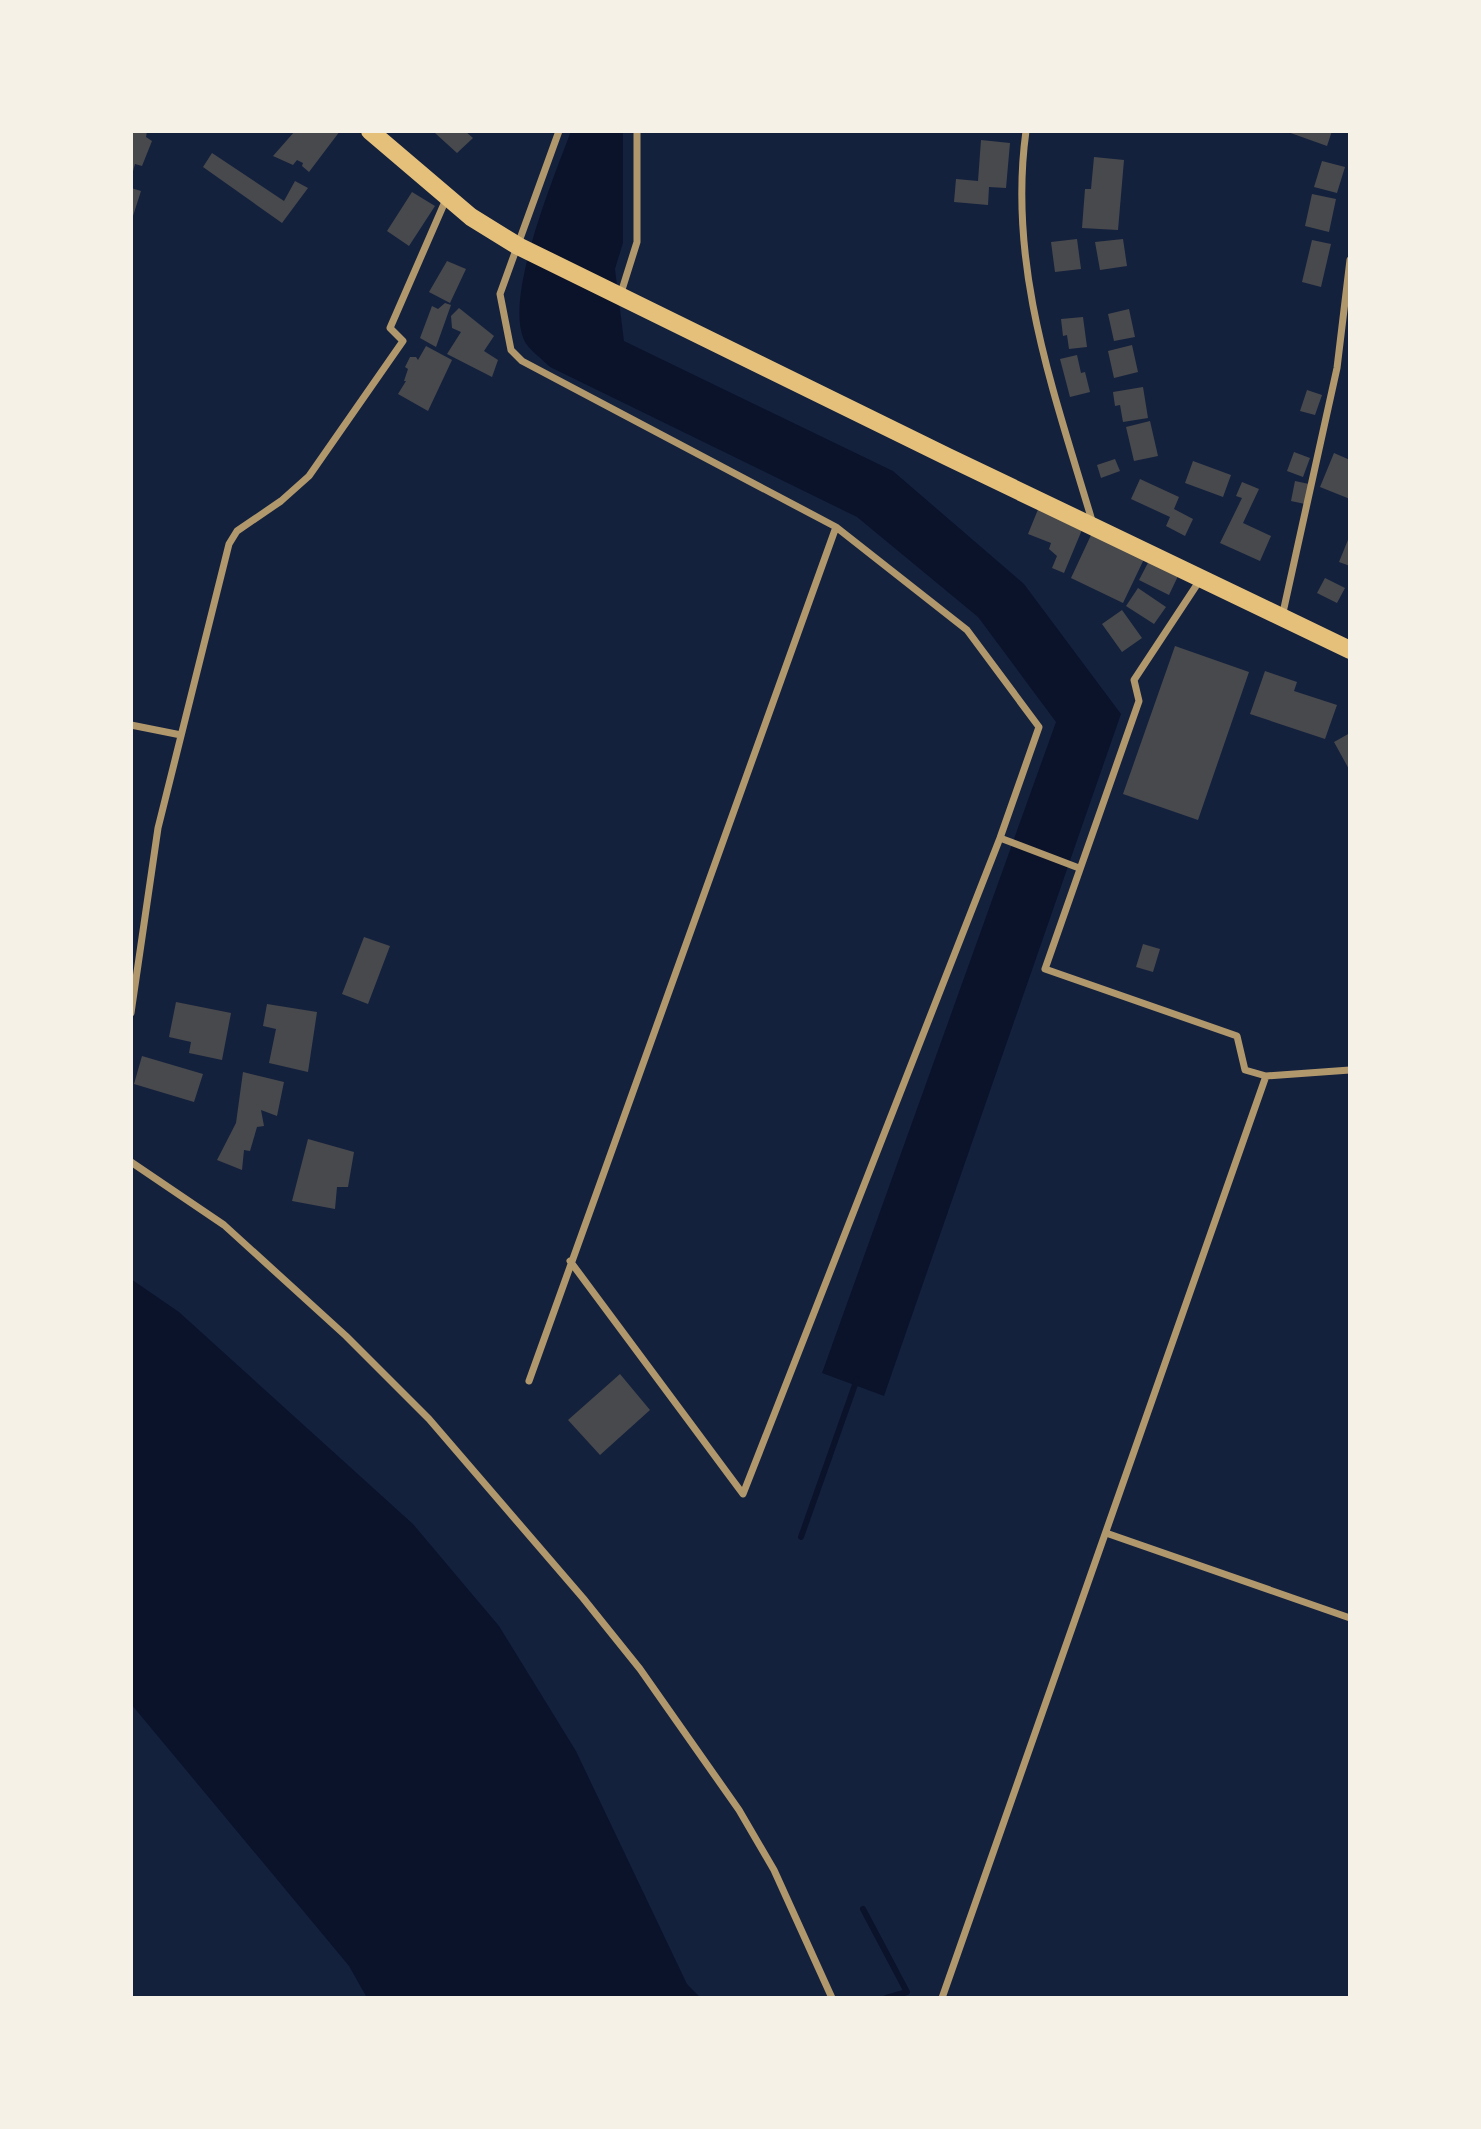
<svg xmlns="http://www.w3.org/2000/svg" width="1481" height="2129" viewBox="0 0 1481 2129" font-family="Overpass,sans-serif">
<rect width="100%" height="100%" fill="#14213d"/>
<!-- water -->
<path fill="#0b132b" d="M571,131h52v112l-8,26 9,72 269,130 131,113 97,130 -237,682 -62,-23 234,-651 -78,-105 -121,-100 -307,-150c-8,-8 -22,-18 -26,-27 -20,-44 30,-163 47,-209z
M131,1279l48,33 234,212 86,102 77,125 111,233 14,14h-334l-18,-32 -218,-262z"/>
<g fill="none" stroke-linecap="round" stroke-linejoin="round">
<!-- stream -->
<path stroke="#0b132b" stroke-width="6" d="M801,1537l56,-158
M863,1909l44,83 -21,6"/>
</g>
<!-- building -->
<path fill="#48494c" d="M131,131h16l-1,6 6,4 -10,25 -7,-2 -3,11z
M295,131h45l-31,41 -7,-6 1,-3 -6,-3 -4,5 -20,-9z
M437,131h28l8,7 -16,15 -22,-20z
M1285,131h47l-5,15z
M981,140l29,3 -4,45 -17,-1 -1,18 -34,-3 2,-23 22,2z
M212,153l72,48 11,-20 13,7 -26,35 -79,-56z
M1094,157l30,3 -6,70 -36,-2 3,-39h6z
M1322,161l23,6 -8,26 -23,-6z
M131,188l10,3 -9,28h-1z
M412,192l23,14 -26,40 -22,-15z
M1312,194l24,5 -7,33 -24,-6z
M1077,239l4,30 -26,3 -4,-30z
M1123,239l4,27 -27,4 -5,-28z
M1312,240l19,4 -10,43 -19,-5z
M447,261l19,8 -16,34 -21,-11z
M445,303l6,2 -15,42 -16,-9 12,-32 6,3z
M459,308l35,28 -10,15 14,9 -6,17 -45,-23 14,-22 -9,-4 -1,-12z
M1129,309l6,28 -21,4 -6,-27z
M1083,317l4,30 -18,2 -2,-14 -4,1 -2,-17z
M1132,345l6,27 -24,6 -6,-27z
M426,346l26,14 -24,51 -30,-17 8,-13h-2l4,-12 -3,-2 5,-10h6l2,3z
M1077,355l4,18 4,-1 5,20 -20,5 -10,-38z
M1143,387l5,31 -25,4 -3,-17 -5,1 -2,-14z
M1307,390l15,5 -7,20 -15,-4z
M1150,421l8,35 -24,5 -8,-34z
M1294,452l16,6 -7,19 -16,-6z
M1334,453l16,7v39l-30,-12z
M1115,459l5,12 -19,7 -4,-13z
M1193,461l38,14 -8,22 -38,-14z
M1140,479l39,18 -5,12 19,10 -8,17 -19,-10 4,-9 -39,-18z
M1295,481l14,3 -4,20 -14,-3z
M1242,482l17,7 -16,34 28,13 -11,25 -40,-18 22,-45 -6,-2z
M1039,507l45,18 -20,48 -12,-5 5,-12 -8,-7 2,-6 -23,-9z
M1092,533l53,24 -22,46 -52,-25z
M1350,535v31l-11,-4z
M1150,559l29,15 -10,21 -30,-15z
M1325,578l20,10 -8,15 -20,-10z
M1138,588l28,19 -12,17 -28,-18z
M1122,610l20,28 -20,14 -20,-28z
M1175,646l74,26 -51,148 -75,-26z
M1265,671l32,11 -3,9 43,14 -12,34 -75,-25z
M1350,733v38l-16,-29z
M364,937l26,9 -22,58 -26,-10z
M1143,944l17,5 -7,23 -17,-5z
M176,1002l55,11 -9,47 -33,-7 2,-11 -22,-5z
M267,1004l50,8 -9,60 -39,-9 7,-34 -13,-3z
M142,1056l61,18 -9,28 -60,-18z
M243,1072l41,10 -7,34 -16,-6 3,16 -7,1 -7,24 -6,-1 -2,20 -25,-10 19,-37z
M308,1139l46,13 -6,35h-11l-2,22 -43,-8z
M620,1374l30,36 -50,45 -32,-35z"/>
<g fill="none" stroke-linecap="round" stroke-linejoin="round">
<!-- minor -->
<path stroke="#b1986c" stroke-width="7" d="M559,131l-59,163 11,56 11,11 314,166 131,103 72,97 -39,111 -257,656 -173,-233
M1026,131c-19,137 29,264 67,393
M620,296l17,-54v-111
M1200,580l-66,100 5,21 -94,268 192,67 8,34 21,6 84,-6
M1282,617l55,-249 13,-108
M131,725l50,10
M1000,838l79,30
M131,1013l27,-185 71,-284 8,-13 44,-30 28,-25 94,-135 -13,-13 57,-131
M131,1162l93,63 122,111 83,83 154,179 57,71 99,141 35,60 58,128
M529,1381l307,-854
M1106,1533l244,85
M942,1998l324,-922"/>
<!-- primary -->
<path stroke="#e5c07b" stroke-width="18" d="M370,131l101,86 47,29 430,211 402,193"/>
</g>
<!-- border -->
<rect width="1481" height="2129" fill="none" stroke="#f6f1e7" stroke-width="266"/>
</svg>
